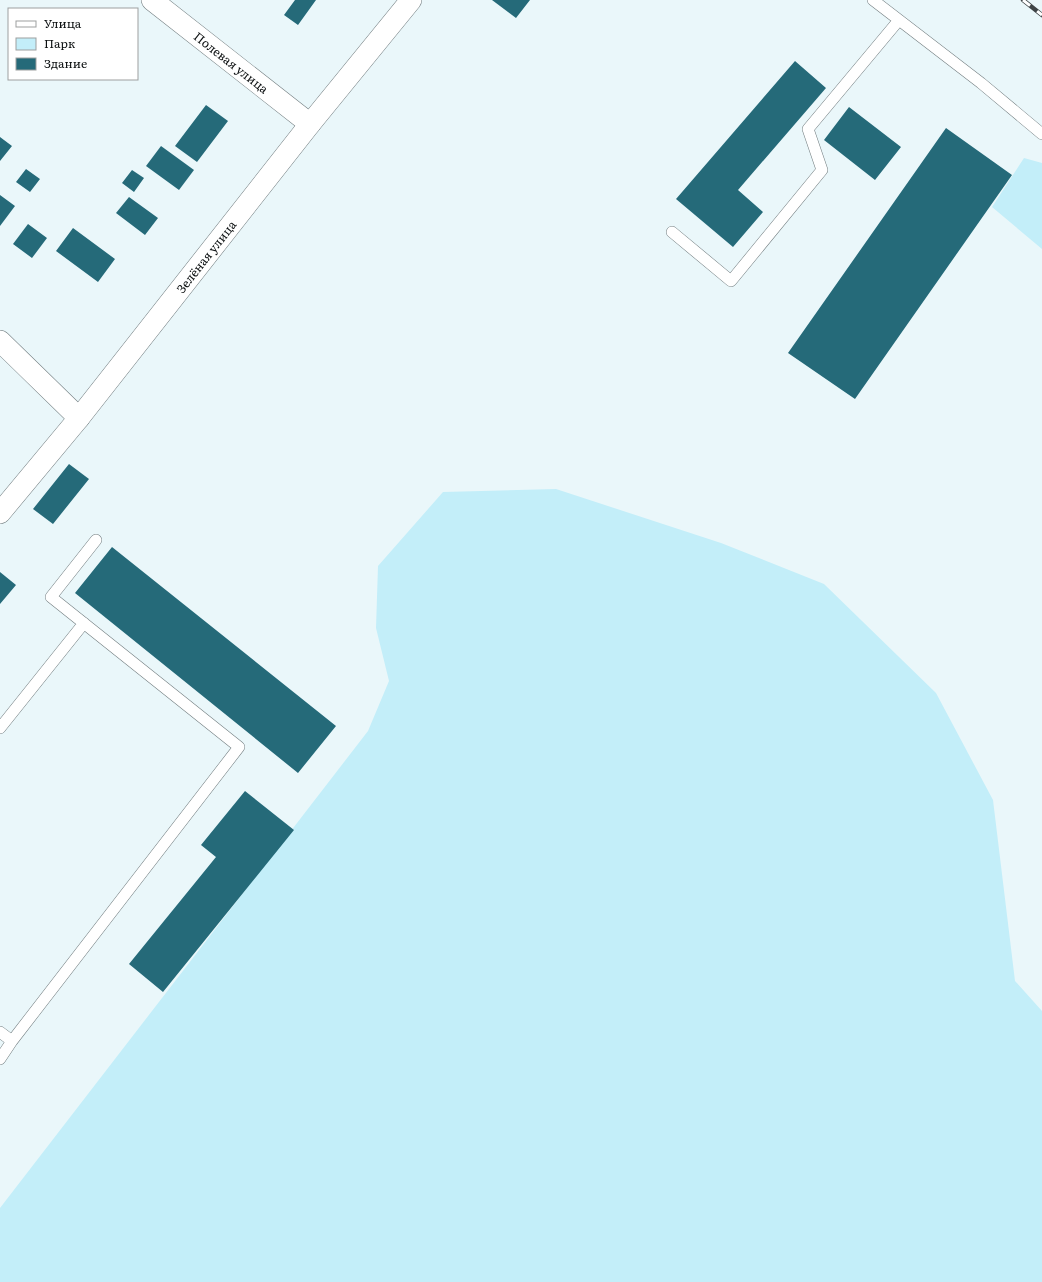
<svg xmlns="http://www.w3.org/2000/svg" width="1042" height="1282" viewBox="0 0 1042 1282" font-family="Literata,serif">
<rect width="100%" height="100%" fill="#eaf7fa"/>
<!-- green -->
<path fill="#c3eef9" d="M1024,158l18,5v86l-50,-42z
M556,489l165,54 103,41 112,109 57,107 22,181 27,30v271h-1042v-74l368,-477 21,-50 -13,-53 2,-62 65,-74z"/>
<!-- building -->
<path fill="#256a79" d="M295,0h21l-18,25 -14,-10z
M492,0h38l-14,18z
M795,61l31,27 -88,102 25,22 -30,35 -57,-48z
M206,105l22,16 -31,41 -22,-16z
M849,107l52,40 -26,33 -51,-40z
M946,128l66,47 -157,224 -67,-46z
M0,137l12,9 -12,15z
M161,146l33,24 -15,20 -33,-24z
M26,169l14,10 -10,13 -14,-10z
M132,170l12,8 -10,14 -12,-9z
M0,195l15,11 -15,20z
M129,197l29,21 -13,17 -29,-22z
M28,224l19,14 -15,20 -19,-14z
M73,228l42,31 -17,23 -42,-31z
M69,464l20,15 -36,45 -20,-15z
M112,547l224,179 -38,47 -223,-180z
M0,572l16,13 -16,19z
M245,791l49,39 -131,162 -34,-28 87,-107 -15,-12z"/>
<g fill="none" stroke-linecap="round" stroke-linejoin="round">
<defs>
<path id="lane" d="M873,0l108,83 61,51
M672,232l59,49 91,-111 -14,-41 91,-109
M0,728l84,-105
M0,1032l12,9
M0,1059l12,-18 227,-294 -188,-150 45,-57"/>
<g id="street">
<path id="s1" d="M152,0l158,124"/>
<path d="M0,341l79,77"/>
<path id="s2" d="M0,513l79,-95 231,-294 101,-124"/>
</g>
</defs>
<!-- lane casing -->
<use href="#lane" stroke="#717c7f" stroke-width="12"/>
<!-- street casing -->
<use href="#street" stroke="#717c7f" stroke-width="22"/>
<!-- lane -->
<use href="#lane" stroke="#fff" stroke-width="11"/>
<!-- street -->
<use href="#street" stroke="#fff" stroke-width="21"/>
<defs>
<path id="rail" d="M1023,0l19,15"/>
</defs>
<!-- rail casing -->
<use href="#rail" stroke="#3e4446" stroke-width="4.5"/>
<!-- rail -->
<use href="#rail" stroke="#fff" stroke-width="3" stroke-dasharray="9" stroke-linecap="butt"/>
</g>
<g text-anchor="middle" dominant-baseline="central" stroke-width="4" stroke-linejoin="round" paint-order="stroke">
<!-- street labels -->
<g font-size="12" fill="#0b0f10" stroke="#fff">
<text stroke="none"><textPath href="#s1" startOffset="101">Полевая улица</textPath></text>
<text stroke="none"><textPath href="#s2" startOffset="329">Зелёная улица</textPath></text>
</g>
</g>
<!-- legend -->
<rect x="8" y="8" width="130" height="72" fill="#ffffff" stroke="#9d9f9f"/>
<rect x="16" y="21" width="20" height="6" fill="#ffffff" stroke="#9d9f9f"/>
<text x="44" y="28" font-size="12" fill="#0b0f10">Улица</text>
<rect x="16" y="38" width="20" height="12" fill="#c3eef9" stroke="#9d9f9f"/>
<text x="44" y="48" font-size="12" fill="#0b0f10">Парк</text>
<rect x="16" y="58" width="20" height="12" fill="#256a79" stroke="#9d9f9f"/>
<text x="44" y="68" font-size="12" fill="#0b0f10">Здание</text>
</svg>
